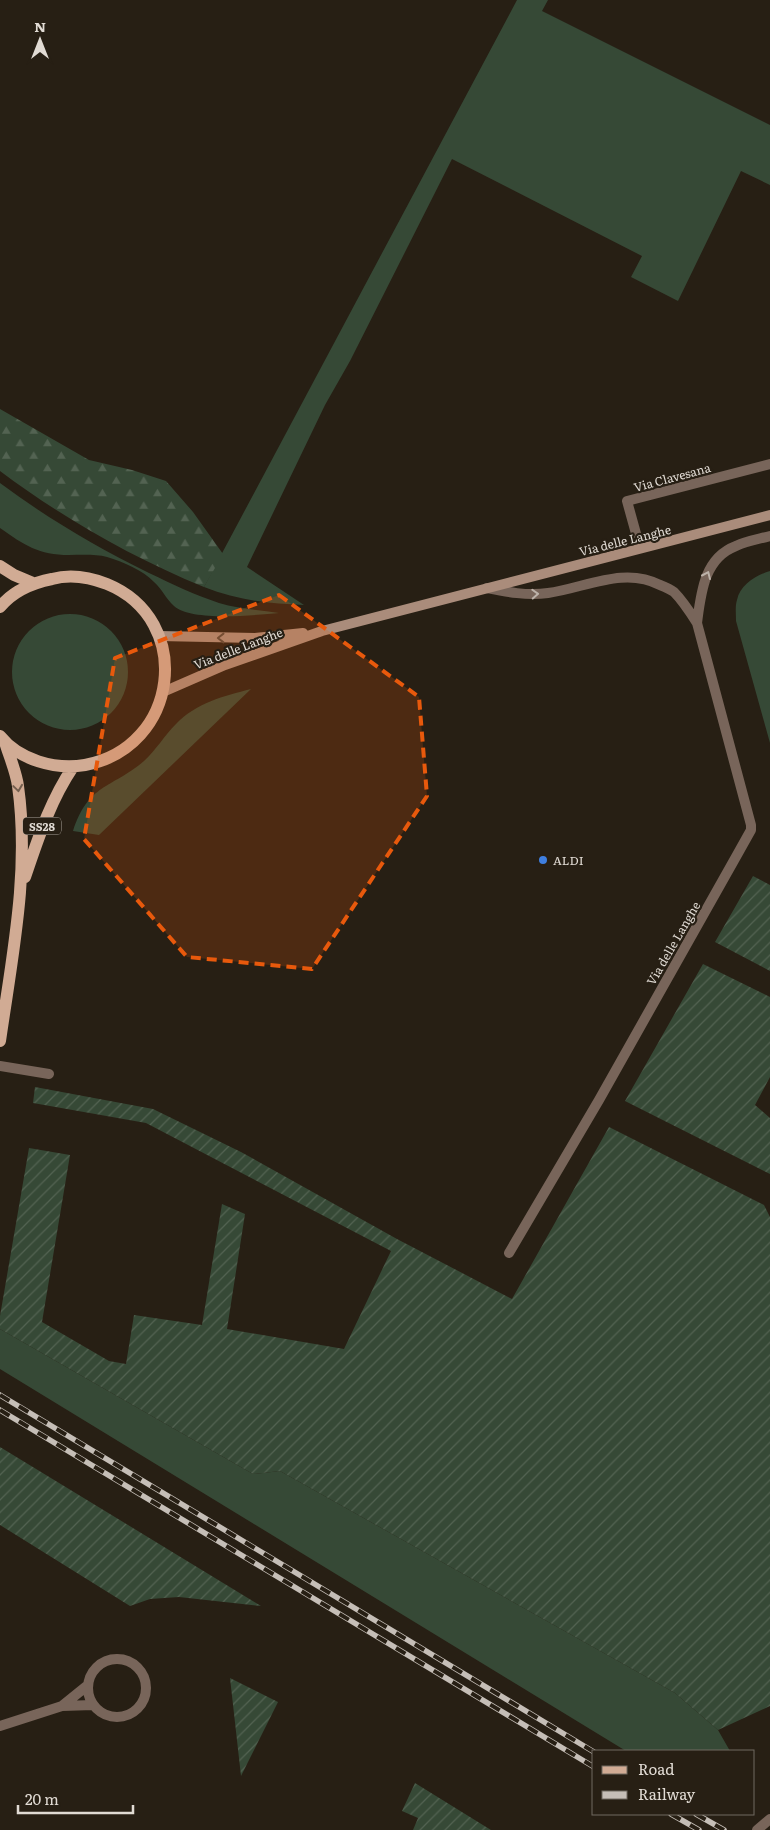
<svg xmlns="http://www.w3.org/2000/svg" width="770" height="1830" viewBox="0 0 770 1830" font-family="Literata,serif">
<defs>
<pattern id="forest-firs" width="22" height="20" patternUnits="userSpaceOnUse" patternTransform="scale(1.25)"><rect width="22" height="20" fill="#364936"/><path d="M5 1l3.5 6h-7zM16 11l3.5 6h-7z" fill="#536352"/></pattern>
<pattern id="garden-furrows" width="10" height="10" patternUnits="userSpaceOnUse" patternTransform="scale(1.25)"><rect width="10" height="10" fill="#364936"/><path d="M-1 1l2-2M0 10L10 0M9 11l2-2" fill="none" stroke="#536352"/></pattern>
</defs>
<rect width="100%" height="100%" fill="#271f14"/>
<!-- grass -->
<path fill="#364936" d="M517,0h31l-6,11 228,114v60l-29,-14 -63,130 -47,-24 11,-21 -190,-97 -102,202 -25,44 -78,162 57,38c-35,-1 -67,-5 -100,-18z
M0,483c47,35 96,64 149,90 23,11 46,22 70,30 20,6 40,7 60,10 -24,2 -87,9 -105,-7 -8,-7 -12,-17 -20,-24 -11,-12 -31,-20 -47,-25 -11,-3 -26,-2 -38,-2 -30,0 -45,-10 -69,-27z
M770,571v172l-34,-122c0,-7 -1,-15 1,-21 3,-15 19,-25 33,-29z
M12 672a58 58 0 1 1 116 0a58 58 0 1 1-116 0Z
M251,689l-152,146 -26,-4c16,-48 38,-42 71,-70 12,-11 20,-25 32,-37 20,-21 48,-28 75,-35z
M0,1329l253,145 27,-3 395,222 43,37 12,21h-104l-626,-382z"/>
<!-- forest -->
<path fill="url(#forest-firs)" d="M0,409l89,51 43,10 34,11 27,31 30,42 -19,33c-73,-30 -141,-69 -204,-116z"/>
<!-- garden -->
<path fill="url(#garden-furrows)" d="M753,876l17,9v86l-55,-29z
M703,964l67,33v80l-15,28 15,13v56l-145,-73z
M35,1087l118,22 88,43 156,87 115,60 97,-172 155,78 6,12v489l-52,24 -43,-37 -395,-222 -27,3 -253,-145v-13l29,-168 41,7 -28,167 67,39 17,3 8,-49 68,10 20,-121 23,10 -18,115 117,20 47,-98 -245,-128 -113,-20z
M0,1447l261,159 -82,-9 -29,2 -20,7 -130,-81z
M230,1678l48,24 -37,74z
M415,1783l76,47h-78l5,-12 -16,-7z"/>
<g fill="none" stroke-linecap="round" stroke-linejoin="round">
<!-- service -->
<path stroke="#78655a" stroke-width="10" d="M640,548l-13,-47 143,-37
M0,1066l49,8
M88 1688a29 29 0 1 1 58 0a29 29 0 1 1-58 0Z
M62,1706l26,-21
M0,1726l62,-20 31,-1"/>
<!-- minor -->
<path stroke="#78655a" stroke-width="10" d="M487,588c20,4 40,8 61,5 37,-5 76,-27 112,-8 5,2 10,4 14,7 9,9 16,20 23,31l54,202v5l-14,25 -138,245 -90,153
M697,623c4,-30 7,-65 39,-77 10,-5 23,-7 34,-10
M757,1830l13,-11"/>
<!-- secondary -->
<path stroke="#aa8c7b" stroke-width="10" d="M159,636l96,2 48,-5
M163,692l62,-27 97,-34 448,-116"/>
<!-- primary -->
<path stroke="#d1ab94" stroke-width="12" d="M0,566l14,9 19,8
M0,607c13,-16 32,-24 52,-28 18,-5 37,-2 55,5 88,36 72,164 -22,181 -30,5 -66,-5 -85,-29
M25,877c13,-38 25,-76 48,-110
M0,1041c12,-84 30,-170 18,-255 -2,-15 -9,-30 -13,-44"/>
<defs>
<path id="rail" d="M0,1395l594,357
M0,1410l594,357
M671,1814l28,16
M696,1814l28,16"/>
</defs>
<!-- rail casing -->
<use href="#rail" stroke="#c5beb7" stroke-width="5.5"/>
<!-- rail -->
<use href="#rail" stroke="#271f14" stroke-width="4" stroke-dasharray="11" stroke-linecap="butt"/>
</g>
<!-- one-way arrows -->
<defs><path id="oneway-chevron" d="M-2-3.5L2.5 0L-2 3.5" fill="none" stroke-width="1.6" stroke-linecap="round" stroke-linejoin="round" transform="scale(1.25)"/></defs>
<g stroke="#bcb2a9">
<use href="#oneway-chevron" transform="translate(707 575) rotate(-66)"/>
<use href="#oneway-chevron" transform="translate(535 594) rotate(-3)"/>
</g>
<use stroke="#5b4b3d" href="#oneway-chevron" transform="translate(221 638) rotate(180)"/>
<use stroke="#735e4e" href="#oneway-chevron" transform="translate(18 788) rotate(82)"/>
<!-- marked area -->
<path fill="#e8590c" fill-opacity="0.2" stroke="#e8590c" stroke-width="4" stroke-dasharray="10 6" stroke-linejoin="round" d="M279,595l140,102 8,99 -115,173 -125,-12 -103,-118 31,-181z"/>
<!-- markers -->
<circle fill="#3f7fe0" stroke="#271f14" stroke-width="2" cx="543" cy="860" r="5"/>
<g text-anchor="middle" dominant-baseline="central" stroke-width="4.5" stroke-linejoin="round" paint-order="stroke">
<!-- shield labels -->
<rect fill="#271f14" stroke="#a9a39a" stroke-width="1" x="23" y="817.5" width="38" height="17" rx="4"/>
<g font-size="11" font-weight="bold" fill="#e1dbd4">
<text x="42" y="826">SS28</text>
</g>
<!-- street labels -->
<g font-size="12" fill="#e1dbd4" stroke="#271f14">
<text transform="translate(672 477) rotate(-15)">Via Clavesana</text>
<text transform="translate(625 540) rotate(-14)">Via delle Langhe</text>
<text transform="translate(238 648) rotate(-21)">Via delle Langhe</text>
<text transform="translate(673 943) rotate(-60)">Via delle Langhe</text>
</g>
<!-- poi labels -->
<g font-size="12" fill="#e1dbd4" stroke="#271f14" text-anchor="start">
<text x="553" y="860">ALDI</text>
</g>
</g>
<!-- legend -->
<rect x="592" y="1750" width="162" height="65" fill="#271f14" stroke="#716a61"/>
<rect x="602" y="1766" width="25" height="8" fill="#d1ab94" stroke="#716a61"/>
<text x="638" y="1775" font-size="15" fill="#e1dbd4">Road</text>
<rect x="602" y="1791" width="25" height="8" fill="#c5beb7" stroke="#716a61"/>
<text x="638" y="1800" font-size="15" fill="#e1dbd4">Railway</text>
<!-- north arrow -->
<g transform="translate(40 40)" stroke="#271f14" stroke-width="4" paint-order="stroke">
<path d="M0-4L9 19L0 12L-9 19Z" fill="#e1dbd4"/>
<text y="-8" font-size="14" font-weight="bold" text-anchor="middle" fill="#e1dbd4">N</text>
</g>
<!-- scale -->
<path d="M18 1805v8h115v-8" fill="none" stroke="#e1dbd4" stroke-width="2.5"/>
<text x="25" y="1805" font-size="15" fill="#e1dbd4" stroke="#271f14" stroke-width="4" paint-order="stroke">20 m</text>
</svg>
